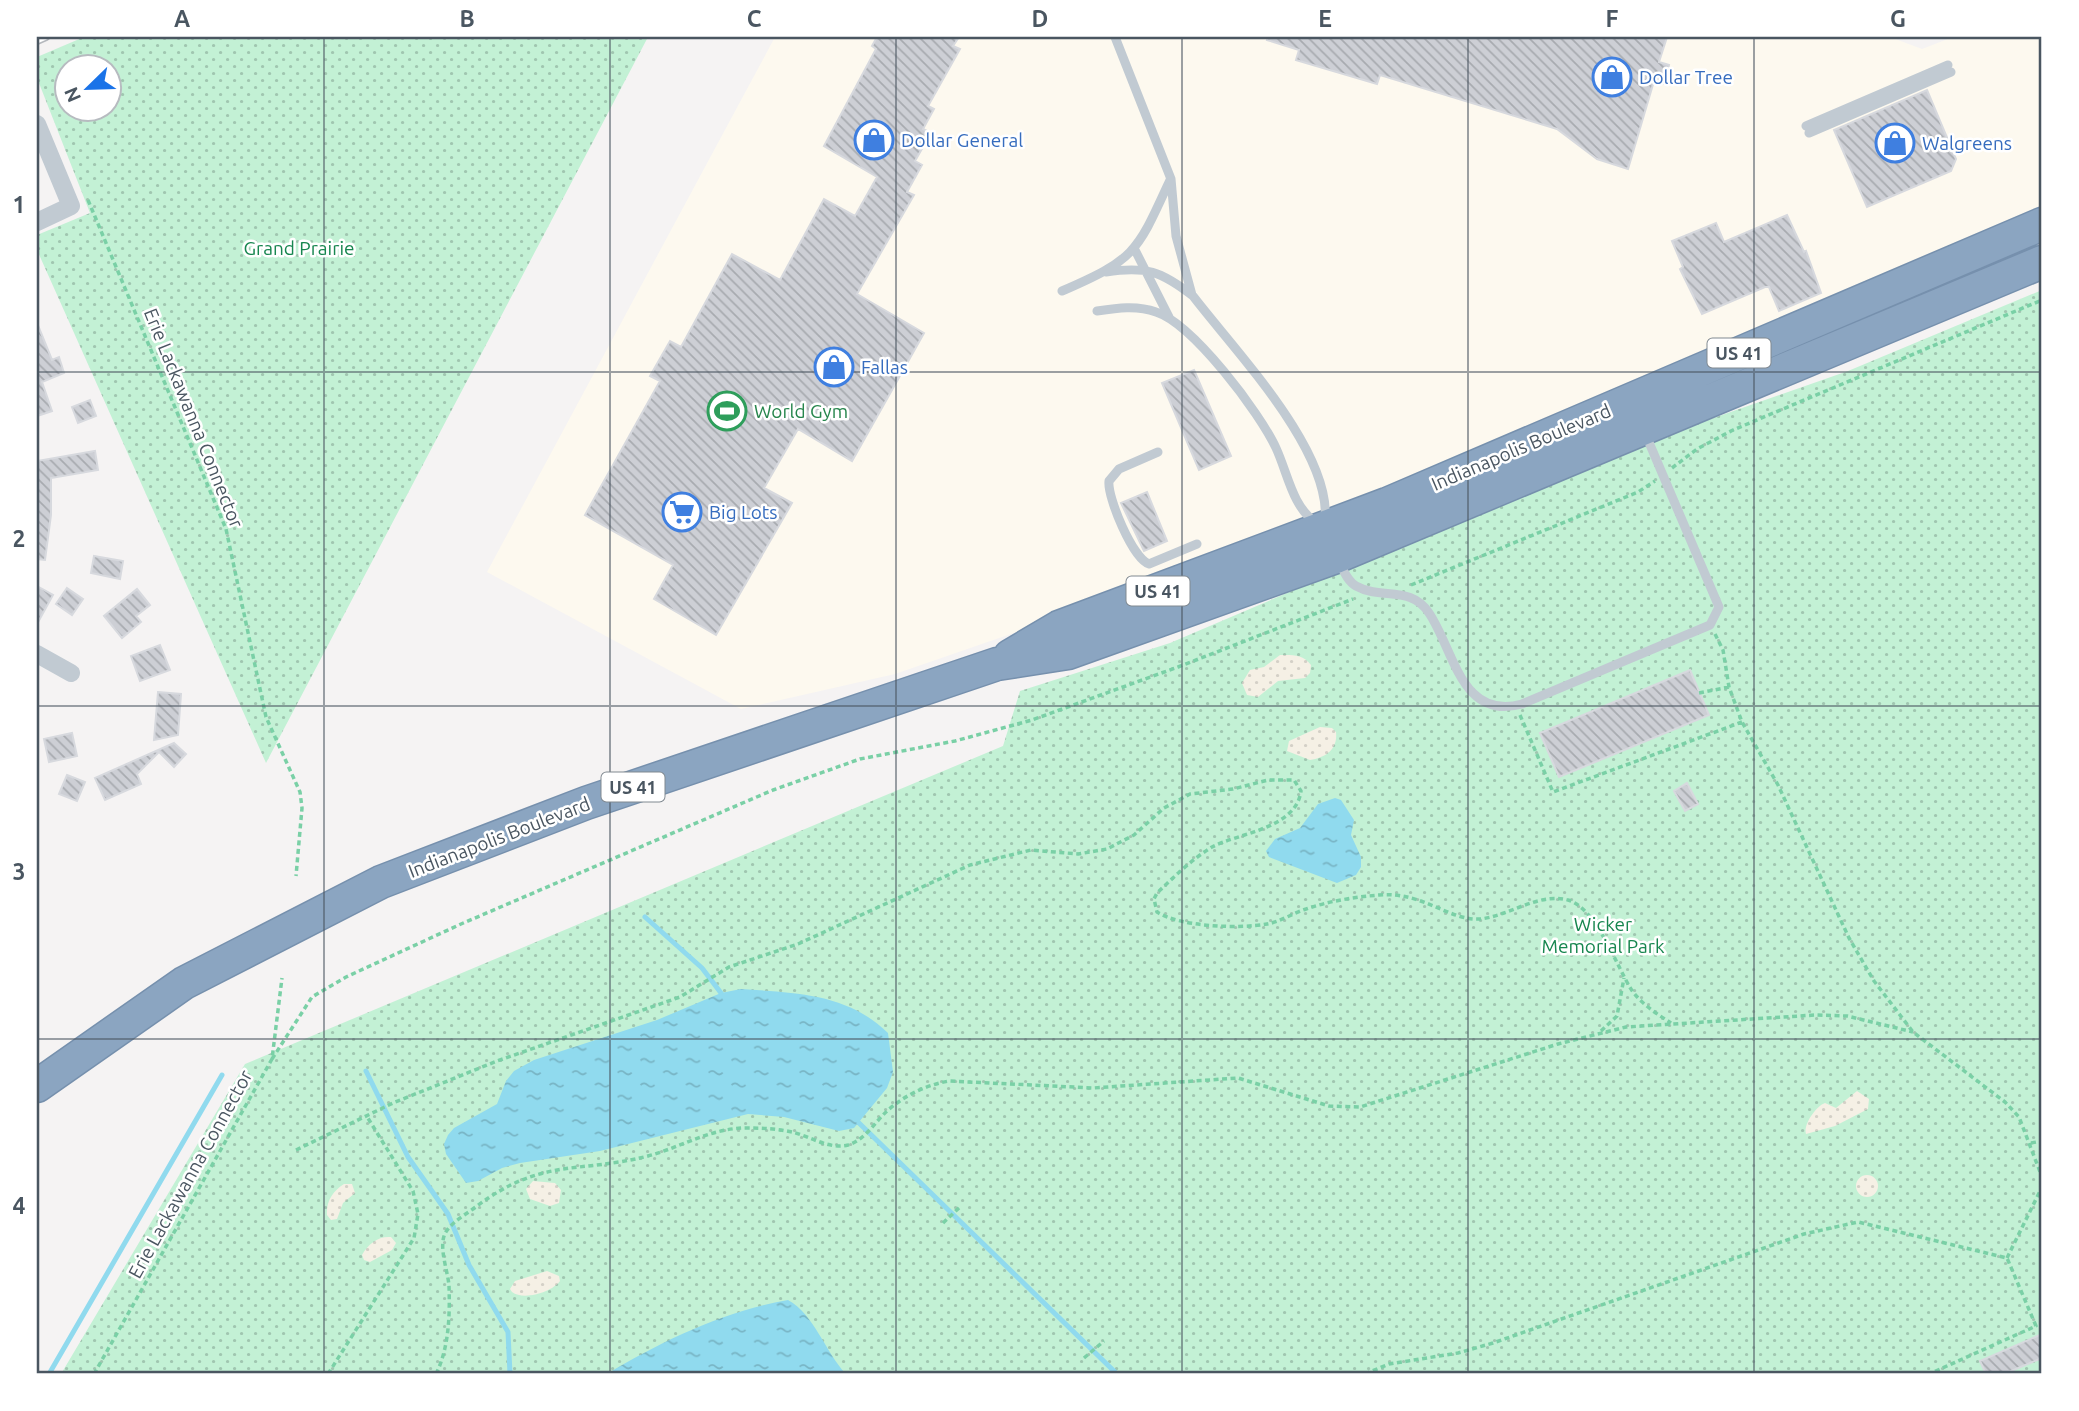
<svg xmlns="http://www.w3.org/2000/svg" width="2079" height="1411" viewBox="0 0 2079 1411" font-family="Ubuntu,sans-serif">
<defs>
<pattern id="grass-dots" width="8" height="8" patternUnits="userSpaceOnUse" patternTransform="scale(1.75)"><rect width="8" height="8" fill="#c3f1d5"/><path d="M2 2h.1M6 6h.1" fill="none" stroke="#a0c6b0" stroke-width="1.8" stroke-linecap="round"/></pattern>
<pattern id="sand-dots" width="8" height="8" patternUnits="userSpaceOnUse" patternTransform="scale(1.75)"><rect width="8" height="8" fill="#f5f0e5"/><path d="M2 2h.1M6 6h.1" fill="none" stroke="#d4d0c7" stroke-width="1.8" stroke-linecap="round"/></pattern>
<pattern id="water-ripples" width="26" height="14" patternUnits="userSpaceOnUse" patternTransform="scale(1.75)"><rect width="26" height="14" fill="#90daee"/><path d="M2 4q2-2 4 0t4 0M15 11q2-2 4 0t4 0" fill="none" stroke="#78b4c4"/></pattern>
<pattern id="building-back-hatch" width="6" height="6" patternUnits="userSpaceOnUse" patternTransform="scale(1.75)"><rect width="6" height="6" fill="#cdcfd5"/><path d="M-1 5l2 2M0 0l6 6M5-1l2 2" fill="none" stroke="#a8abb0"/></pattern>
</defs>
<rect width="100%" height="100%" fill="#f5f3f3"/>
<!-- commercial -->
<path fill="#fdf9ef" d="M775,37h1115l32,12 31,-12h89v177l-467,202 -503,197 -177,61 -154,35 -254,-137z"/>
<!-- grass -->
<path fill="url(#grass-dots)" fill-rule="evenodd" d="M84,37h564l-382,726 -229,-513v-15l53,-22 -53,-135v-21zM66,66h42v42h-42z
M2042,290v1084h-1981l184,-310 758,-318 17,-55 150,-48 393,-168 116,-45 169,-59z"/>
<!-- sand -->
<path fill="url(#sand-dots)" d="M1280,655c12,0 23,-1 31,10l-1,8 -5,5 -27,3 -20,16 -11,-2 -5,-12 8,-13 14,-3z
M1320,727l12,1 4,4c2,17 -10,26 -26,28l-23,-9 2,-10z
M1857,1091l12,8 -1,10 -33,17 -29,8c-3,-9 10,-28 19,-31l11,5z
M1856 1186a11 11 0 1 1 22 0a11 11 0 1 1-22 0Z
M533,1181l22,2 6,7 -2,13 -9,3 -20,-7 -4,-10z
M344,1184h8l3,9 -12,10 -6,16 -6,1 -4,-5c-1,-14 6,-24 17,-31z
M391,1237l5,6 -4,7 -22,12 -6,-2 -2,-5c6,-11 16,-19 29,-18z
M547,1271l12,5 1,5c-8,11 -36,20 -48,11l-2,-3 5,-8z"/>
<!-- water -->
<path fill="url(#water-ripples)" d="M1335,798l6,2 13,20 -3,15 10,22v10l-5,8 -19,8 -68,-26 -3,-6 9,-12 25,-11 18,-24z
M741,989c55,4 106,4 147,44l5,39 -6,16 -33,40 -15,3 -55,-14 -36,-3 -148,37 -80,12 -18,5 -24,13 -12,2 -20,-29 -2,-10 4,-9 6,-7 43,-24 9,-23 8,-10 20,-11 123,-40 64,-27z
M788,1300c27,15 37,52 58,74h-239c55,-33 117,-63 181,-74z"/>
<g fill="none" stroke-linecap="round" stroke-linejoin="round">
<!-- stream -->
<path stroke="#90daee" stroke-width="5" d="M645,917l57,51 19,25
M366,1071l42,86 40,57 21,51 39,67 2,42
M859,1123l258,251
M49,1374l173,-299"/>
</g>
<!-- building -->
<path fill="url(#building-back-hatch)" stroke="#d7d9de" stroke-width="2" d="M877,37h82l-6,9 7,3 -32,57 6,3 -11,20 8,4 -16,28 7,4 -15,27 7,3 -57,99 67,39 -72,128 -54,-32 -34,59 28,15 -76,132 -62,-36 19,-34 -88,-50 75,-134 -10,-5 20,-35 11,6 51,-93 48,26 44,-81 31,17 22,-39 -53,-31 52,-97 -4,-3z
M1268,37h399l-8,25 10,3 -5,19 -10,-3 -26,88 -31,-10 -40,-30 -177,-54 -3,9 -81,-24 3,-10 -32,-10z
M1927,90l29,69 -5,12 -84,36 -33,-77z
M1787,215l17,37 2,-1 15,42 -42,18 -10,-24h-4l-63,27 -22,-45 3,-2 -11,-26 44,-18 8,19z
M37,323l15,37 7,-3 5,16 -22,9 10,29 -15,5z
M1194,370l37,86 -32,14 -37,-87z
M90,400l6,16 -18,7 -6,-16z
M95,451l3,19 -47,8v37l-6,45 -8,-1v-98z
M1147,492l20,49 -23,10 -23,-48z
M94,556l29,5 -3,18 -29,-6z
M37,586l16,9 -16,29z
M67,588l16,11 -11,16 -16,-11z
M137,589l13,16 -14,11 5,6 -19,16 -18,-22z
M160,645l10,25 -30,11 -9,-25z
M1690,670l19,45 -150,62 -19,-44z
M158,692l23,2 -3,41 -24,5z
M72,733l5,23 -28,6 -5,-23z
M174,743l12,11 -12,13 -15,-15 -22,22 4,10 -36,16 -10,-22z
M67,775l18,7 -8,19 -18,-7z
M1687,783l11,21 -13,7 -11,-20z
M2042,1334v24l-38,16h-18l-6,-13z"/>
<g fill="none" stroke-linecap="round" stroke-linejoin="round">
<defs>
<path id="highway" d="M1010,656l49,-29 328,-123 655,-280
M37,1086l147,-103 197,-101 205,-79 411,-139 71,-11 268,-96 706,-295"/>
</defs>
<!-- highway casing -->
<use href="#highway" stroke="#7690ad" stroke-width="35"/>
<!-- path -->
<path stroke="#7ad0a6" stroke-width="3.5" stroke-dasharray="5 3.5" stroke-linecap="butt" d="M88,200l138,329 40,188 34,75 2,16 -6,68
M1672,468l25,-19 36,-19 309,-130
M1411,585l227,-93 17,-11
M1715,634l8,16 6,37 13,35 36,63 71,153 25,43 39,51 92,70 14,15 23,60
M1699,693l30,-6
M1520,715l33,77 189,-70
M1601,1031l16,-15 7,-38
M272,1059l40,-62 34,-20 115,-53 312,-134 87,-31 95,-18 77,-21 146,-53 175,-68
M2031,1143l11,-2
M296,1150l97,-47 104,-42 183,-64 49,-30 69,-23 172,-79 61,-15 47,4 29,-5 27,-14 30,-27 26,-14 43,-5 35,-9h26l7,11c-5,38 -63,42 -89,56 -20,12 -38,30 -55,46l-3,6 3,13c23,15 83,17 110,12 13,-2 26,-11 39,-15 23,-8 49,-12 73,-14 43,-4 70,26 101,24 29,-3 59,-27 88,-19 28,8 48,65 63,89 10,15 26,25 40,34
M943,1223l18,-17
M2007,1258l35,-71
M1084,1358l20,-17
M94,1374l178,-315 10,-81
M328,1374l86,-136 4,-24 -5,-23 -47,-76
M436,1374c13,-26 14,-59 13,-88 -1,-16 -13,-44 -1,-57 7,-9 20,-16 29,-23 66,-49 101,-32 171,-50 34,-9 64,-29 101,-28 15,0 29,1 43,4 18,4 37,18 56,13 17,-5 27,-23 39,-34 18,-16 39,-26 62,-30l144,7 145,-10 91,28 31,1 198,-63 68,-17 189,-12 32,1 66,16
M1365,1374l24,-10 69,-11 35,-10 311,-109 54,-12 149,36 29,68 -107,48"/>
<!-- lane -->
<path stroke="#c1cad2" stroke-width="9" d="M1115,37l56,142 5,57 16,59
M1806,126l142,-61
M1809,133l142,-61
M1135,250l34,67
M1106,272c40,-6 55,-1 87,24 42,55 139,155 132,225
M1062,291c74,-32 75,-39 108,-111
M1097,311c20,-3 40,-6 59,1 37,12 104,101 120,136 12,26 16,58 40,75
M1158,452l-39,17 -10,12c-2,16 24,78 40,83l48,-20
M1338,560c5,9 9,21 18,26 25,14 55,-1 73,27 25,37 32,108 93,91l188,-79 9,-18 -74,-174"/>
<!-- street -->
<path stroke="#c1cad2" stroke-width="18" d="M37,124l34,82 -34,16
M37,654l34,19"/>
<!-- highway -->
<use href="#highway" stroke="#8ba5c1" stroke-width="32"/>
<defs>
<path id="rail" d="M37,41l9,-4"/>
</defs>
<!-- rail casing -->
<use href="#rail" stroke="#b5b8bd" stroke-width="8"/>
<!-- rail -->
<use href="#rail" stroke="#fff" stroke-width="5" stroke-dasharray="16" stroke-linecap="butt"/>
</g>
<!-- grid -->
<path fill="none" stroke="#4a5661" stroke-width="2" stroke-opacity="0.55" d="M324,37v1337M610,37v1337M896,37v1337M1182,37v1337M1468,37v1337M1754,37v1337M37,372h2005M37,706h2005M37,1039h2005"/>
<!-- icons -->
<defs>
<symbol id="shop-ring" viewBox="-11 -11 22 22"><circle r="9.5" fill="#fff" stroke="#3f7fe0" stroke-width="1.5"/><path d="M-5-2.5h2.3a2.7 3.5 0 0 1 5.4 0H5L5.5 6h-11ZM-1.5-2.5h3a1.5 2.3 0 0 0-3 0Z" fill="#3f7fe0"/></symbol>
<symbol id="stadium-ring" viewBox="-11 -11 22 22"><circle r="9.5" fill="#fff" stroke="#2e9e5b" stroke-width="1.5"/><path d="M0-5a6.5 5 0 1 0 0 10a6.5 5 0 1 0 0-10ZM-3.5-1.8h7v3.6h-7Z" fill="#2e9e5b"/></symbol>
<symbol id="supermarket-ring" viewBox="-11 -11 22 22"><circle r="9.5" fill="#fff" stroke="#3f7fe0" stroke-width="1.5"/><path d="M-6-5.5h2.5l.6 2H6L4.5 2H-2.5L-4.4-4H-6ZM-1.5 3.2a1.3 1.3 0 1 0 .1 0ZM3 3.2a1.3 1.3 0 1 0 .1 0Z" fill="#3f7fe0"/></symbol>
</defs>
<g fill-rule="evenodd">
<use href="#shop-ring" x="1590" y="55" width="44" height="44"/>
<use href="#shop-ring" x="852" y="118" width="44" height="44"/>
<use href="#shop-ring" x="1873" y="121" width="44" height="44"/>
<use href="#shop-ring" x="812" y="345" width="44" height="44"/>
<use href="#stadium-ring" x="705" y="389" width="44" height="44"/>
<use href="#supermarket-ring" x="660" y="490" width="44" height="44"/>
</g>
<g text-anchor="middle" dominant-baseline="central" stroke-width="5" stroke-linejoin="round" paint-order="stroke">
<!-- shield labels -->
<g fill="#fff" stroke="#808990" stroke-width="2">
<rect x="1707.5" y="338.5" width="63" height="29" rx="5"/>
<rect x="1126.5" y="576.5" width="63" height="29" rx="5"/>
<rect x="601.5" y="772.5" width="63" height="29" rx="5"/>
</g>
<g font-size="18" font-weight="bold" fill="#4a5661">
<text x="1739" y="353">US 41</text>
<text x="1158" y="591">US 41</text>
<text x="633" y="787">US 41</text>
</g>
<!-- shop labels -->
<g font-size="19" fill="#366cbe" stroke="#fff" text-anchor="start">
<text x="1639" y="77">Dollar Tree</text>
<text x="901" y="140">Dollar General</text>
<text x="1922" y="143">Walgreens</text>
<text x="861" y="367">Fallas</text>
<text x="709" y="512">Big Lots</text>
</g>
<!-- park labels -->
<g font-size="19" fill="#17864f" stroke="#fff">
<text x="299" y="248">Grand Prairie</text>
<text x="1603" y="924">Wicker<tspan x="1603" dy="22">Memorial Park</tspan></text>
</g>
<!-- leisure labels -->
<g font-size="19" fill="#27864d" stroke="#fff" text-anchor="start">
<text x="754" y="411">World Gym</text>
</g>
<!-- street labels -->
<g font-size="19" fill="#4a5661" stroke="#fff">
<text transform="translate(194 418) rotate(68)">Erie Lackawanna Connector</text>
<text transform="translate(1521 447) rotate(-23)">Indianapolis Boulevard</text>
<text transform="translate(499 837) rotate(-21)">Indianapolis Boulevard</text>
<text transform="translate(190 1174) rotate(-61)">Erie Lackawanna Connector</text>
</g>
</g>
<!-- border -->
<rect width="2079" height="1411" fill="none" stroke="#ffffff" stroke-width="77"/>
<!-- north arrow -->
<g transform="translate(88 88) rotate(247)"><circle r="33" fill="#ffffff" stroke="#b7bbc0" stroke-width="2"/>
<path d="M0-5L12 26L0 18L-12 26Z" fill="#1a73e8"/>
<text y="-10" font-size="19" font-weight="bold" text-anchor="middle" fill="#4a5661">N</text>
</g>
<rect x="38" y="38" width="2002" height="1334" fill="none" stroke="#4a5661" stroke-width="2.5"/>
<g font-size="23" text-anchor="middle" font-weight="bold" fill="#4a5661">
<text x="182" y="27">A</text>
<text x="467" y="27">B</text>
<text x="754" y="27">C</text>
<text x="1040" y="27">D</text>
<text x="1325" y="27">E</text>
<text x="1612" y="27">F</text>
<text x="1898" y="27">G</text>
<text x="19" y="213">1</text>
<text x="19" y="547">2</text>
<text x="19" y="880">3</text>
<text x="19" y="1214">4</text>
</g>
</svg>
